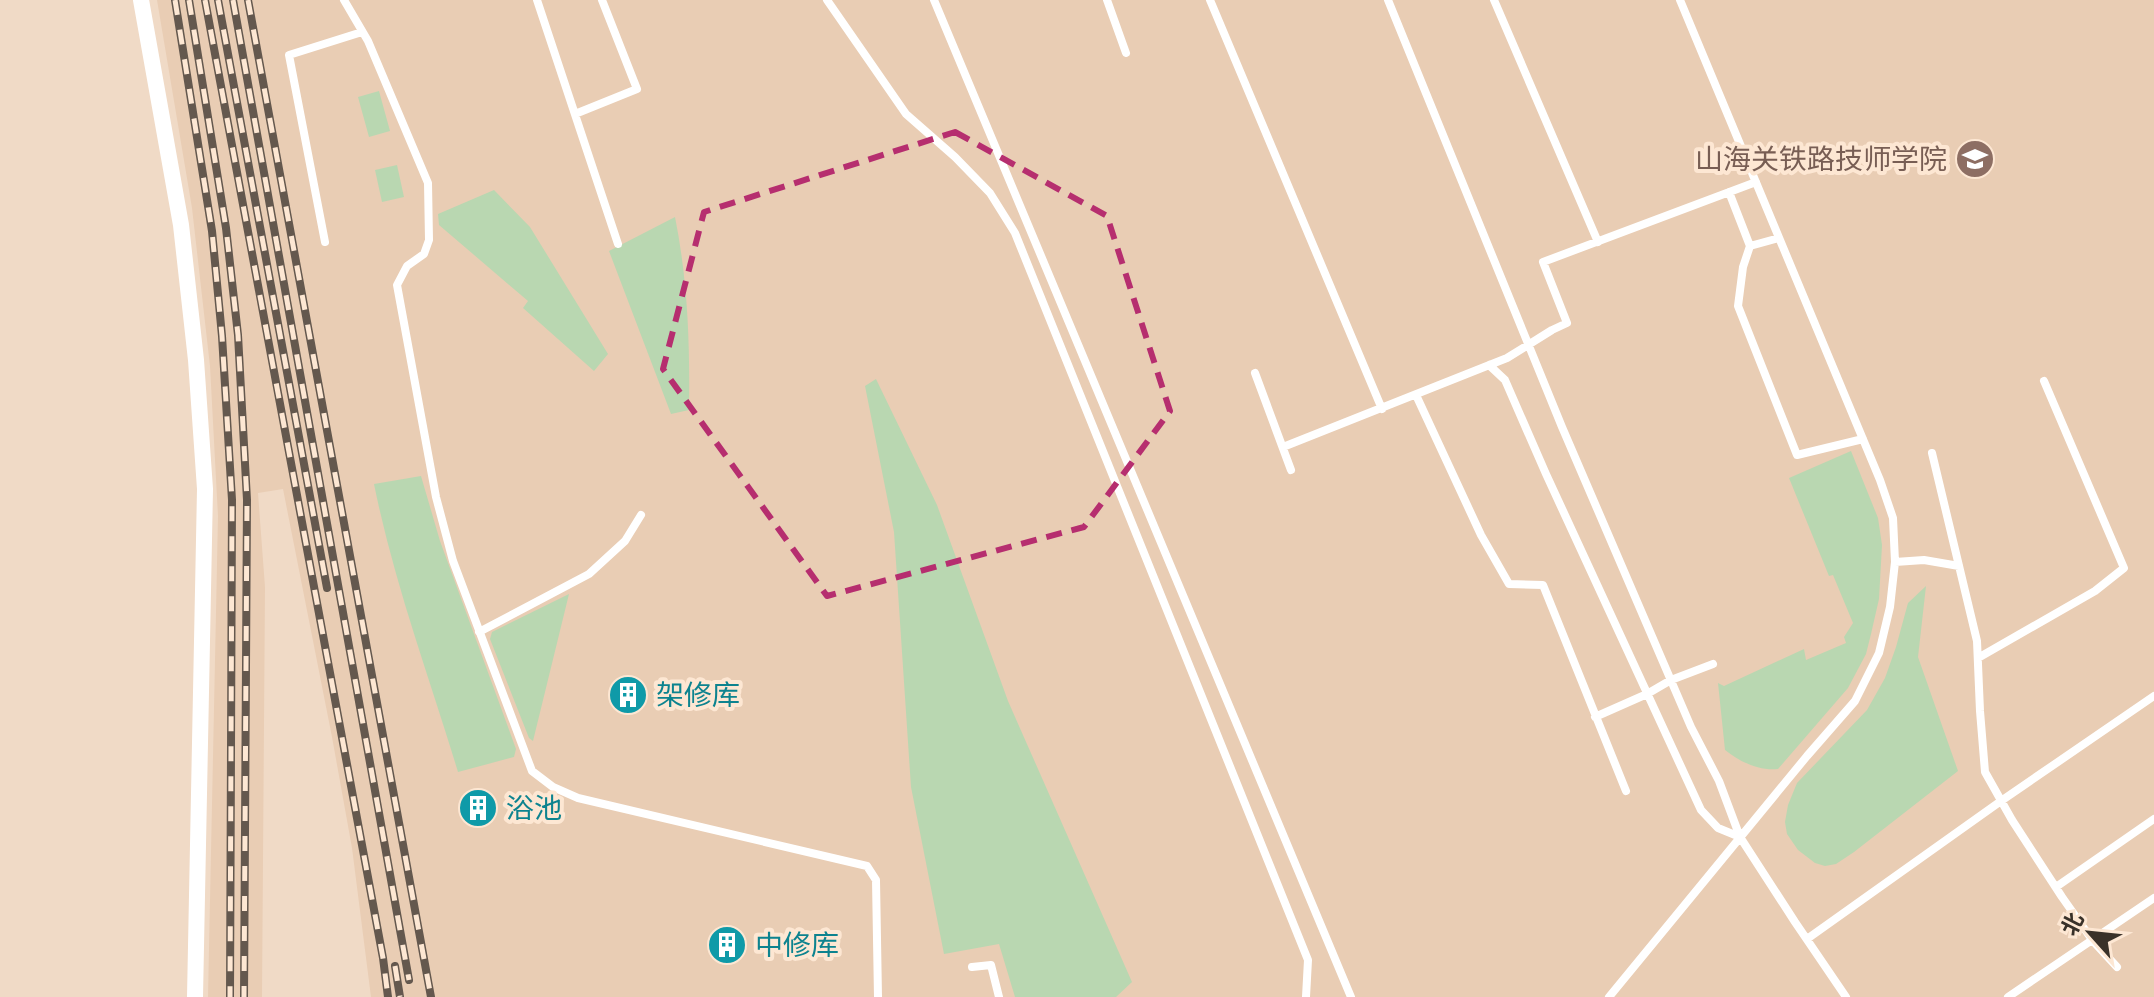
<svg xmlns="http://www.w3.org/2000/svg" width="2154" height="997" viewBox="0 0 2154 997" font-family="Poppins,'Noto Sans SC',sans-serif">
<rect width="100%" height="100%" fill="#f0dac6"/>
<!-- built -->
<path fill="#e9cdb4" d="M157,0h1997v997h-1783l-19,-149 -20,-111 -49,-248 -25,4 7,94 -3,410h-54l10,-481 -8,-150 -18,-158z"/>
<!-- green -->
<path fill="#b9d7b1" d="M379,91l11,40 -21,6 -11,-40z
M397,165l7,32 -22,5 -7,-32z
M494,190l36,37 78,127 -14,17 -71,-63 5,-7 -89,-76 -1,-11z
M675,217c13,65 15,128 14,193l-18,4 -62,-163z
M876,379l61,126 71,196 124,281 -16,15h-101l-16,-53 -55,10 -33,-167 -17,-255 -29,-146z
M1851,451l27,67 4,27 -3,54 -8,35 -5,20 -18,34 -70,81c-19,2 -38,-7 -53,-19l-7,-67 6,3 80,-37 2,11 40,-17 -2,-6 9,-14 -20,-48 -4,1 -40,-98z
M421,476l19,65 76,208 -2,8 -56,15c-29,-96 -64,-189 -84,-288z
M1926,586l-8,71 40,114 -104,81 -18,12 -11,2 -10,-3 -17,-13 -11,-16 -2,-12 3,-17 9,-22 70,-73 18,-32 11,-31 12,-44z
M569,594l-36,147 -4,-3 -39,-99 2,-7z"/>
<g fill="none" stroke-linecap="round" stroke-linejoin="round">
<!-- service -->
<path stroke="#fff" stroke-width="8" d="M344,0l24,41 60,142 1,57 -5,14 -17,12 -10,19 39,212 17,64 79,210 21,16 25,11 289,68 9,14 2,117
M537,0l81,244
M827,0l79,114 49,43 35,36 25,40 293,727 -2,37
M934,0l417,997
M1107,0l19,53
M1210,0l172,409
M1388,0l174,427 129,300 28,54 21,56 55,85 51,75
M1494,0l104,242
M575,114l62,-25 -35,-89
M1729,192l21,54 -7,21 -5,39 59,149 66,-16
M325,242l-36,-187 73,-23
M1750,246l29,-8
M1489,365l16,15 41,94 155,336 17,18 22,9
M1255,373l36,97
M1416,395l65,140 28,49 34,1 83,206
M1283,447l224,-89 45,-28 15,-7 -24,-61 213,-80
M1932,453l45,188 3,70 5,61 27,48 50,77 31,44 24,26
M1895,562l29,-2 35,6
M479,632l110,-58 36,-33 16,-26
M1978,658l117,-67 29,-23 -80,-187
M1595,717l52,-23 24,-14 42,-16
M2056,887l98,-68
M1807,939l194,-138 153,-105
M972,967l19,-2 8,32
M1609,997l198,-241 48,-55 24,-48 11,-46 5,-45 -2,-44 -13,-38 -200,-480
M2008,997l146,-99"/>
<!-- minor -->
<path stroke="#fff" stroke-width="16" d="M141,0l40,225 15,135 9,129 -10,508"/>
<defs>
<path id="rail" d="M175,0l37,231 10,105 10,164 -2,497
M189,0l37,228 12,107 9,165 -3,497
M205,0l178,958 5,39
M218,0l109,588
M233,0l176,980
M248,0l183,997
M395,966l5,31"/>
</defs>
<!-- rail casing -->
<use href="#rail" stroke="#64584e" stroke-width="8"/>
<!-- rail -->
<use href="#rail" stroke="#fde7d3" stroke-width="5" stroke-dasharray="15" stroke-linecap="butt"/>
</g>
<!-- marked area -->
<path fill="none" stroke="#b62e6f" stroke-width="6" stroke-dasharray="16 10" stroke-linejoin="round" d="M955,132l152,84 63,195 -86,116 -257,69 -164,-227 41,-157z"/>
<!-- icons -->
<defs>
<symbol id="school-disc" viewBox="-11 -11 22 22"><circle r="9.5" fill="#8d6e63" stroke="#fde7d3"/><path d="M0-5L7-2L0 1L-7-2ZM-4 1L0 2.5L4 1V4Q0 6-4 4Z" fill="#fff"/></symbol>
<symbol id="building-disc" viewBox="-11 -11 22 22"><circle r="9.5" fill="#0f9aa8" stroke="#fde7d3"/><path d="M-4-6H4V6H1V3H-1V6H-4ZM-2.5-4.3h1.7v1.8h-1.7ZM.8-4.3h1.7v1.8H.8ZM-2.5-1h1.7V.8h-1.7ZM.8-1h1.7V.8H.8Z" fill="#fff"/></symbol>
</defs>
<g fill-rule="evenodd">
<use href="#school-disc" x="1953" y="137" width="44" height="44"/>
<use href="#building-disc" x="606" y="673" width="44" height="44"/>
<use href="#building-disc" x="456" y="786" width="44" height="44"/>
<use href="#building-disc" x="705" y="923" width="44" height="44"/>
</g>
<g text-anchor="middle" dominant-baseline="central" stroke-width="8" stroke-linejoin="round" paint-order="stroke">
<!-- education labels -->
<g font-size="28" fill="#785e54" stroke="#fde7d3" text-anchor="end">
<text x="1947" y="159">山海关铁路技师学院</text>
</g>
<!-- culture labels -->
<g font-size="28" fill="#0d838f" stroke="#fde7d3" text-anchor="start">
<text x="656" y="695">架修库</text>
<text x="506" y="808">浴池</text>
<text x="755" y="945">中修库</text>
</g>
</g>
<!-- north arrow -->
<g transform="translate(2090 933) rotate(297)" stroke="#fde7d3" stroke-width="6" paint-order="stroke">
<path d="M0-6L14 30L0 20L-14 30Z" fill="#393129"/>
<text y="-12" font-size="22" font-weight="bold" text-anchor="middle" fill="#393129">北</text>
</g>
</svg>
